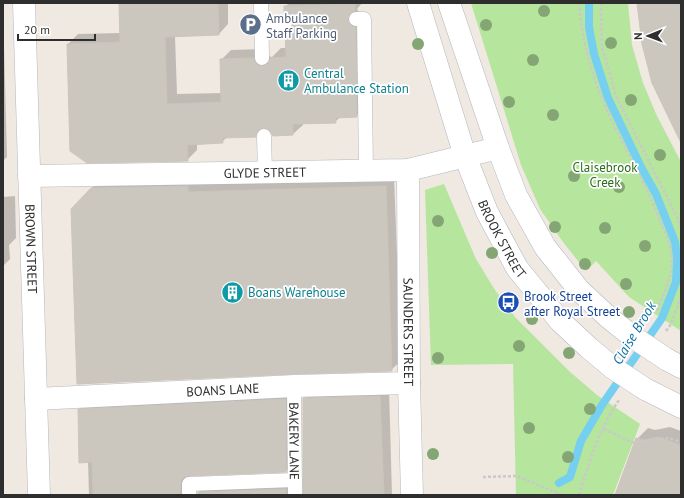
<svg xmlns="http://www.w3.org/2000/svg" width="684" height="498" viewBox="0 0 684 498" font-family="'PT Sans',sans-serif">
<rect width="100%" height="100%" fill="#efe9e1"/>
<!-- green -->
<path fill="#b6e59e" d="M471,3h157l4,42 11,38 14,33 24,46v169l-52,-34 -33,-36 -10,10 -23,-29 -23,-33 -19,-44z
M444,184l32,75 19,31 20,27 54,54 28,24 43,29 -27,71h-97l-3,-131 -82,1 -6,-175z"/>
<!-- shadow -->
<path fill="#0003" d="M120,3h108v21l-9,10 -44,2 2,58 45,-1 -1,-33 10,-10 32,-1 4,7 5,1 9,-9h6l-1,-16 9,-10 -10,-15 4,-4h73l-5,6 4,8 5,89 -10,10h-15l-6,6 -32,1v2l-10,9 -21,-3 -8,-4 -9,9h-27l-6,6 -25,1v7l-10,10 -119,-116 10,-10 43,-1z
M3,45h1l3,112 -4,4z
M394,177l7,184 -10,9 -299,-182 9,-9z
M15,196l1,42 -7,7 1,14 -6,6 -1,14v-82z
M389,388l3,107h-88v-96l8,-9z
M294,391l1,71 -9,9 -97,4v11l4,8 5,1h-109l-1,-34 -9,-51 9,-9z
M670,427l11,4v64h-65l21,-56 11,-11 7,2z
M295,481l5,13 4,1h-106v-2l9,-9z"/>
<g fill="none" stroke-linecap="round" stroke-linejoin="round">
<!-- stream -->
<path stroke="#75cff0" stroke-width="8" d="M559,483l11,-6 11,-36 21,-36 60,-87 14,-36 1,-23 -2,-17 -19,-48 -15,-27 -33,-69 -14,-44 -5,-27v-24"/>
</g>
<!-- building -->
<path fill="#cbc7bf" stroke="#cbc5ba" d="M119,3h99l1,32 -54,2 2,67 54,-2 -1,-43 34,-1 1,4 3,3 5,1 6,-4 1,-4 16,-1 -1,-25 4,-1 3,-3 1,-5 -3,-7 -6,-2v-8l71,-2v7l-6,3 -1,5 3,7 5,1 1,90 -22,1 1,5 -43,1v11l-20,1 -2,-4 -3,-3 -5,-1 -6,4 -1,5 -34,1 1,5 -36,2 1,16 -101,2 -17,-12 -3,-107 53,-2z
M637,3h44v140l-29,-60 -10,-39z
M188,186v6l198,-6 6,185 -98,3 -217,10 -6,-175 20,-21z
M380,396l4,99h-81v-97z
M286,399v73l-98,4 -4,1 -3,3 -1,15h-87l-1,-33 -13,1 -1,-54z
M659,437l22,8v50h-66l21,-57 8,2z
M286,489v6h-88v-3z"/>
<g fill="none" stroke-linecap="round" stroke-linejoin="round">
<defs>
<g id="lane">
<path d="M261,3l1,55"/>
<path d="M356,19h8l2,152"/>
<path d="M261,23h24"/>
<path d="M264,136l1,36"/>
<path id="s1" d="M294,386l1,109"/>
<path d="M189,495v-11l106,-4"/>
</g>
<g id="street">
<path id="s2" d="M408,170l1,213 3,112"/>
<path id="s3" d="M29,176l379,-6 90,-22"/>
<path id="s4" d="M36,399l258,-13 115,-3"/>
</g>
<g id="secondary">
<path id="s5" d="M24,3l15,492"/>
<path id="s6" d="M418,3l47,153 22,56 30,56 43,53 29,27 24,20"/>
<path d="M449,3l49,145 18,47 29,52 34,43 29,27 25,20"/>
<path d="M666,359l15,8"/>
<path d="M645,389l36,18"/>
</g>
</defs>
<!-- lane casing -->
<use href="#lane" stroke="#b4b7c1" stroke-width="15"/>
<!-- street casing -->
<use href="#street" stroke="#b4b7c1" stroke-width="23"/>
<!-- secondary casing -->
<use href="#secondary" stroke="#b4b7c1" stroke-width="23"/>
<!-- path -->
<path stroke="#c9c9c9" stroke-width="2.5" stroke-dasharray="3 2" stroke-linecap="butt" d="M579,3c3,43 17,86 36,124 16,32 33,62 46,96 5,12 11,24 11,37 0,19 -9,35 -16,52
M601,3l1,44 14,49 62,123 3,9
M666,331l5,-7 10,-27
M604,429l30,14 35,-5 12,4
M483,477l34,-1 45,19
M579,495c10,-33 21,-67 40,-95"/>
<!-- lane -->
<use href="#lane" stroke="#fff" stroke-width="14"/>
<!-- street -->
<use href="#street" stroke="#fff" stroke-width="22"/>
<!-- secondary -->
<use href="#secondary" stroke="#fff" stroke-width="22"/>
<defs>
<path id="secondary-bridge" d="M633,337l33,22
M613,368l32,21"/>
</defs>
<!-- secondary-bridge casing -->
<use href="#secondary-bridge" stroke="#b4b7c1" stroke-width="23" stroke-linecap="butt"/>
<!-- secondary-bridge -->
<use href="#secondary-bridge" stroke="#fff" stroke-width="22"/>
</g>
<!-- trees -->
<g fill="#84a574">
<circle cx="544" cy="11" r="6"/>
<circle cx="486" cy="25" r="6"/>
<circle cx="611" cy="43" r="6"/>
<circle cx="418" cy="44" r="6"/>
<circle cx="533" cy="60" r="6"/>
<circle cx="631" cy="100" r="6"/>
<circle cx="509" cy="102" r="6"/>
<circle cx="553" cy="115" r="6"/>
<circle cx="660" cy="155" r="6"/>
<circle cx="574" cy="176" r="6"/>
<circle cx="619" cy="187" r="6"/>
<circle cx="438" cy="221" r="6"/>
<circle cx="555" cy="227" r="6"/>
<circle cx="605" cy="228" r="6"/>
<circle cx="645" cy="246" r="6"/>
<circle cx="492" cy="253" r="6"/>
<circle cx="585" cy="264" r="6"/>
<circle cx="626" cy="284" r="6"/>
<circle cx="629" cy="312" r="6"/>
<circle cx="532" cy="319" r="6"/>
<circle cx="519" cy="346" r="6"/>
<circle cx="569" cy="353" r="6"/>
<circle cx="438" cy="358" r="6"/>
<circle cx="590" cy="409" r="6"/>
<circle cx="529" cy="428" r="6"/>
<circle cx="433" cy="454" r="6"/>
<circle cx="568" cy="457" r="6"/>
</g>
<!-- icons -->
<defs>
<symbol id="parking-disc" viewBox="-11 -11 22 22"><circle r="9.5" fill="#5c6f8a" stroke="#fff"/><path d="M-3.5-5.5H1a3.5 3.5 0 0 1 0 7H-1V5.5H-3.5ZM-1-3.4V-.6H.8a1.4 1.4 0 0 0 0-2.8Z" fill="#fff"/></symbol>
<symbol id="building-disc" viewBox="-11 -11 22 22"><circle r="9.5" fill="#0f9aa8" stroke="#fff"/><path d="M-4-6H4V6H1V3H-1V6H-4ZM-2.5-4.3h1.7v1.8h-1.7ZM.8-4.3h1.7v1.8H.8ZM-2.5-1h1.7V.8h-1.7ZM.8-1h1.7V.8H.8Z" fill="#fff"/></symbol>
<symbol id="bus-disc" viewBox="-11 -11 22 22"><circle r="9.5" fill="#1a4fb4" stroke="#fff"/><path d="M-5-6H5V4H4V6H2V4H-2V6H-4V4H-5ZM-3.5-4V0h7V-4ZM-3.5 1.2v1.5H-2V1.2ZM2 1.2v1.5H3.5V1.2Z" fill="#fff"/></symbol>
</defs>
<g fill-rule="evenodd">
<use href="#parking-disc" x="238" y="12" width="25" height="25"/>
<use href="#building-disc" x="276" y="68" width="25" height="25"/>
<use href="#building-disc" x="220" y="280" width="25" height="25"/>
<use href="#bus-disc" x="496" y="290" width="25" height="25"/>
</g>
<g text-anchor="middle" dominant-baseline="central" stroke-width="3.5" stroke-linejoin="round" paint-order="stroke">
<!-- service labels -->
<g font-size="13" fill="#4e5e75" stroke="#fff" text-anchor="start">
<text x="266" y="18">Ambulance<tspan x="266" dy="15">Staff Parking</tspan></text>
</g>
<!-- culture labels -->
<g font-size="13" fill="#0d838f" stroke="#fff" text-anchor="start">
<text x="304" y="73">Central<tspan x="304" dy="15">Ambulance Station</tspan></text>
<text x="248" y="292">Boans Warehouse</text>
</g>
<!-- park labels -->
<g font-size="13" fill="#2c6e1b" stroke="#fff">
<text x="605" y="167">Claisebrook<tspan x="605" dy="15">Creek</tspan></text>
</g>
<!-- street labels -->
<g font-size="13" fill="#2e2e2e" stroke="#fff">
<text stroke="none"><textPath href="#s3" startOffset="236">GLYDE STREET</textPath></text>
<text stroke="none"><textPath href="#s6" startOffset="251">BROOK STREET</textPath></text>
<text stroke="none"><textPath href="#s5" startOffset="246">BROWN STREET</textPath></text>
<text stroke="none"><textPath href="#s2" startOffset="162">SAUNDERS STREET</textPath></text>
<text stroke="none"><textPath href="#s4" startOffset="187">BOANS LANE</textPath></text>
<text stroke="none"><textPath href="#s1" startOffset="55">BAKERY LANE</textPath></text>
</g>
<!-- transit labels -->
<g font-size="13" fill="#164399" stroke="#fff" text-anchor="start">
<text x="524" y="296">Brook Street<tspan x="524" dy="15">after Royal Street</tspan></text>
</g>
<!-- water labels -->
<g font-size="14" font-style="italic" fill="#0d6fa3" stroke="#fff">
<text transform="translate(634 333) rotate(-59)">Claise Brook</text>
</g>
</g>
<!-- border -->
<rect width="684" height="498" fill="none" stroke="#2e2e2e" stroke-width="8"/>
<!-- north arrow -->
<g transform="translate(648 36) rotate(269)" stroke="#ffffff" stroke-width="3" paint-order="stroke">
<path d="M0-3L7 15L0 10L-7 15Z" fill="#2e2e2e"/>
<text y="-6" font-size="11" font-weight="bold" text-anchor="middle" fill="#2e2e2e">N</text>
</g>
<!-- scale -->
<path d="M18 34v6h77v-6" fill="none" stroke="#2e2e2e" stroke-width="2"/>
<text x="24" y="34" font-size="12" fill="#2e2e2e" stroke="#ffffff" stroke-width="3" paint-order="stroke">20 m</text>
</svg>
